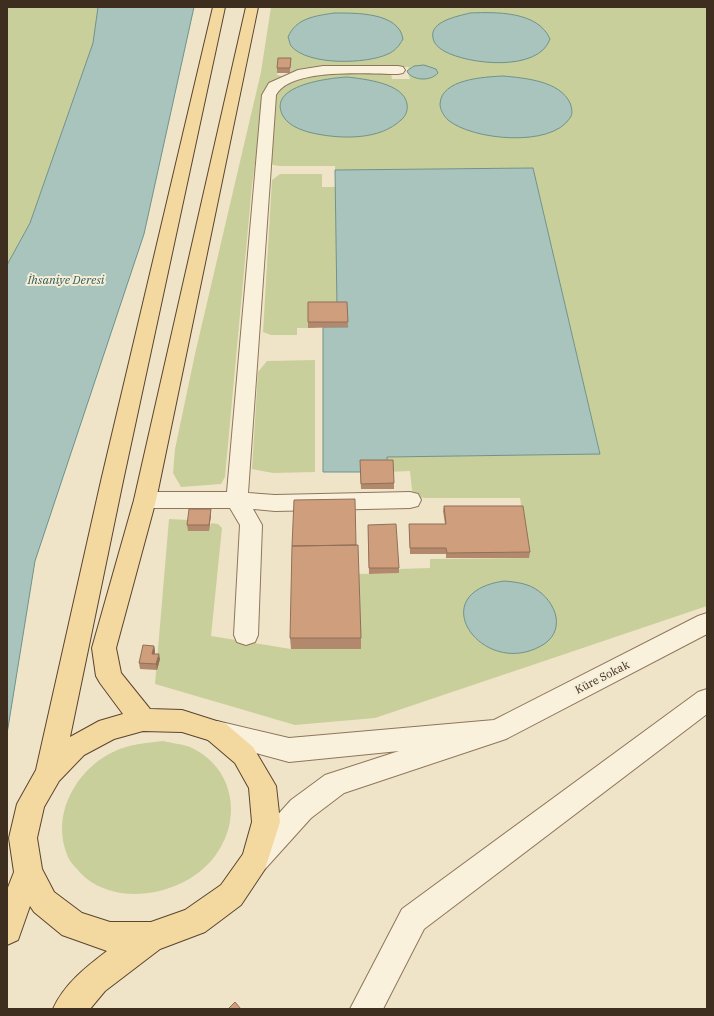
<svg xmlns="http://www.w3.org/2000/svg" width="714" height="1016" viewBox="0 0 714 1016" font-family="'IBM Plex Serif',serif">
<rect width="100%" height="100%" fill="#f0e4c8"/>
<!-- green -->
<path fill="#c9cf9b" d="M7,7h91l-5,36 -63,180 -23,42z
M271,7h436v599l-332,112 -80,7 -140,-41 14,-165 20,1 -1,11h21l2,-8 7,1 4,4 -11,108 80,13h70l-2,-75 39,-1v-4l32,-1v-9l99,-1 -9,-60h-95l-10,-1 -3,-7 -2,-19 -22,1 -1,-15 213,-4 -67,-285 -198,2v-4h-55l-7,-1 -2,-4 3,-63c17,-32 81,-26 112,-26l5,1 1,6h18l-3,-8 2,-4 -88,1 -31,7 1,-12h-13l-1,12 5,1 -1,3 -12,7 -4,7 -13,92 -27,292 -4,7 -40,3 -8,-14 2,-24 20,-95 66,-282z
M280,174h42v13h14l1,120 -29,21h-11v7h-26l-8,-3 9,-152z
M315,360v112l-42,1 -21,-4 6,-97 9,-11z
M163,741c8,2 19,3 27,6 44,20 53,71 25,109 -21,28 -60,42 -94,37 -17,-3 -33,-10 -44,-24 -3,-3 -7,-7 -9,-12 -18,-40 7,-87 45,-105 16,-8 33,-9 50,-11z"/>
<!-- water -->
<path fill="#a9c4bc" stroke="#6f938a" d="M98,7h96l-50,227 -109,327 -28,173v-469l23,-42 63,-180z
M334,13c21,0 65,-1 69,26 -4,7 -8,12 -15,15 -21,10 -80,12 -97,-8 -1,-2 -2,-6 -3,-9 8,-19 27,-21 46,-24z
M470,13c26,-1 68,-2 80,26 -11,33 -81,26 -106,12 -5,-3 -10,-7 -11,-13 -4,-17 26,-22 37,-25z
M424,65l12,4 2,4c-7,8 -23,8 -30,0l-1,-2 7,-5z
M503,76c22,2 57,5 67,27 2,5 3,11 0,15 -19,30 -98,22 -122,2 -4,-4 -8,-10 -8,-16 1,-25 44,-27 63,-28z
M347,77c17,2 57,6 60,27 1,6 -1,12 -6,16 -21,20 -58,19 -84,14 -11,-2 -28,-7 -34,-18 -17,-31 47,-38 64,-39z
M533,168l67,286 -213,3 1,15h-65v-145h25l-11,-20 -2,-137z
M504,581c11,1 21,2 30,7 23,13 34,45 5,59 -58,30 -117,-54 -35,-66z"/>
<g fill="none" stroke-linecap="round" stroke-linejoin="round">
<defs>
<path id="minor" d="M323,66h75l5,1 2,3 -2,3 -5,1c-29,0 -107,-7 -122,21l-28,398 27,2 135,-3 8,2 3,6 -3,6 -8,2 -135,3 -22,-2 9,16 -4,110 -3,7 -9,3 -9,-3 -3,-7 6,-110 -10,-17h-85l-8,-2 -3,-6 3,-6 8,-2h82l35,-397 7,-12 29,-13z
M707,613v21l-201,105 -162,54 -33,25 -46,51 -10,4 -10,-4 -4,-9 4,-9 46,-51 34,-25 74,-24 -110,11 -81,-22 -4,-8 4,-8 9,-3 72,17 205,-18 204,-104z
M707,689v25l-283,215 -41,80h-33l52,-100 296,-217z"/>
<path id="major" d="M213,7h12l-102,474 -53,256 29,-16 24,-7 -23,-31 -4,-7 -4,-28 42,-148 112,-493h12l-102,493 -40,148 5,25 29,36 32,1 44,14 27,23 23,39 4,36 -15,47 -24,36 -36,27 -45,17 -55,42 -15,18h-37c11,-25 33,-42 54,-58l-45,-16 -28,-23 -4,-6 -12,34 -11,5v-55l7,-18 -5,-34 8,-34 19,-34 65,-289zM143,731l39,1 26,8 27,23 14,25 3,34 -9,32 -22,31 -36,25 -34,12h-41l-28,-9 -28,-21 -12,-23 -5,-31 7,-31 15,-26 25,-26 30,-16z"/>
</defs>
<!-- minor casing -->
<use href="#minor" stroke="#8d765c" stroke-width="2"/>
<!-- major casing -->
<use href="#major" stroke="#5b4430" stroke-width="2"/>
<!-- minor -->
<use href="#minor" fill="#faf1dc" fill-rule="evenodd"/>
<!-- major -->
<use href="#major" fill="#f3d9a0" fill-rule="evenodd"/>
</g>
<!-- wall -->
<path fill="#b2896c" d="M291,58l-1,15h-13v-5z
M347,302l1,25 -40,1v-6z
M360,466l34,17v6h-33z
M444,506l86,46 -1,6h-83v-4h-36l-1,-30h36l-2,-13z
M211,509v5l-2,17h-21l-1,-6z
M368,525l31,43v5l-30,1z
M356,545l5,93v11h-70l-1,-11z
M154,646l1,5v3l5,5 -3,11 -17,-1 -1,-6z"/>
<!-- shaded-wall -->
<path fill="#916f58" d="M211,509v5l-2,17v-6z
M154,646l1,5 -2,8 -1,-5z
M159,654l1,5 -3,11 -1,-6z"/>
<!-- building -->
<path fill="#cf9f7d" stroke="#916f58" d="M278,58h13l-1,10h-13z
M308,302h39l1,20h-40z
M360,460h33l1,23 -33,1z
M355,499l1,46 -64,1 2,-46z
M444,506h79l7,46 -83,1 -1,-5h-36l-1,-24h37z
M189,509h22l-2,16h-22z
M396,524l3,44h-30l-1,-43z
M358,545l3,93h-71l2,-92z
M143,645l11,1 -2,8h7l-3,10 -17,-1z
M235,1002l6,7h-13z"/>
<g text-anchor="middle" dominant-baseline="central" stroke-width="4" stroke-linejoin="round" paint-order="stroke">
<!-- street labels -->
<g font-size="11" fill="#3d2e20" stroke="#f7eed8">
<text transform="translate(602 677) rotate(-27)">Küre Sokak</text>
</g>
<!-- water labels -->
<g font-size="12" font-style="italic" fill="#2f5d5a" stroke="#f7eed8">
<text x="66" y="279">İhsaniye Deresi</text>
</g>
</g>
<!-- border -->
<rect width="714" height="1016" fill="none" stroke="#3d2e20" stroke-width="16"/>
</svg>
